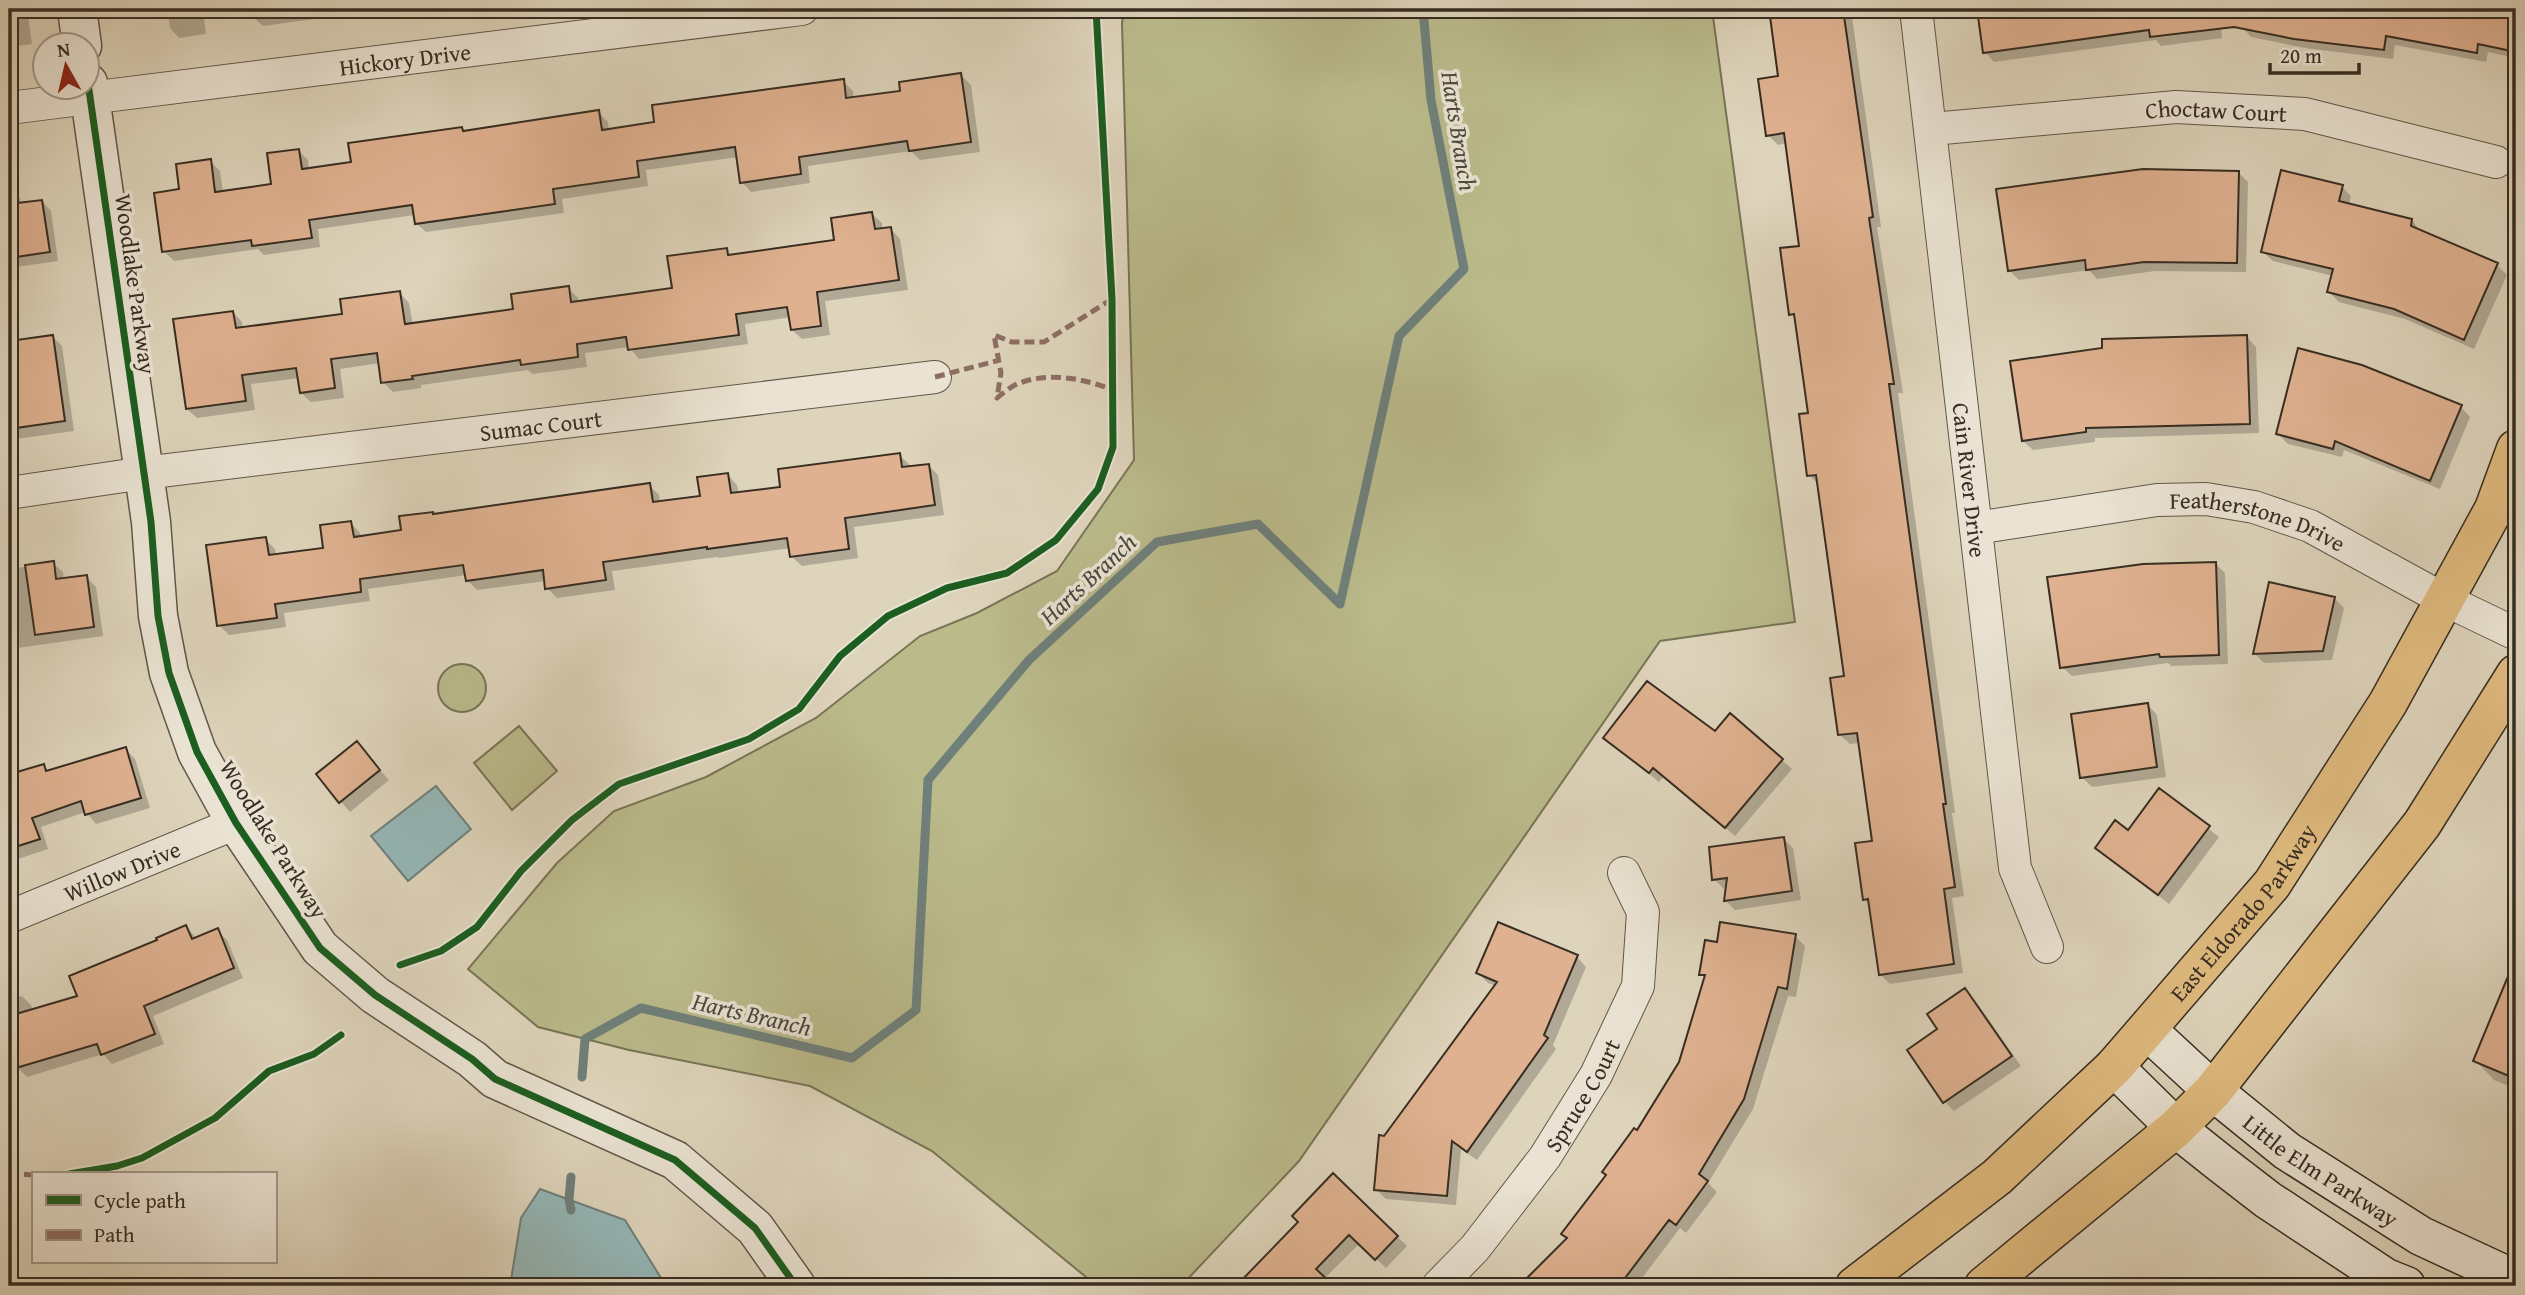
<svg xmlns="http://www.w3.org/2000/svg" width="2525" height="1295" viewBox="0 0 2525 1295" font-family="'Gentium Book Plus',serif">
<rect width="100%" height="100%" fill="#ded4bb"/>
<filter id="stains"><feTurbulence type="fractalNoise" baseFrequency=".00286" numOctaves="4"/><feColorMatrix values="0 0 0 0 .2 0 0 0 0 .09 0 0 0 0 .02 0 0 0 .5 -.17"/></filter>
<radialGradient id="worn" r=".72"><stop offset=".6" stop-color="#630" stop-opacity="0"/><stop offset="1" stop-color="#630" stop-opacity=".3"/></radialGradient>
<!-- green -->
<path fill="#baba8b" stroke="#787456" stroke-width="2" d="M1124,9h588l83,613 -135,19 -361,520 -118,125h-84l-165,-135 -122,-65 -181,-36 -91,-23 -70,-58 89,-106 57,-52 92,-34 110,-59 104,-82 57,-23 80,-42 77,-111 -12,-437z
M438 688a24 24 0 1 1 48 0a24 24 0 1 1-48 0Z
M519,726l38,45 -45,39 -38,-47z"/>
<!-- water -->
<path fill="#95b7b7" stroke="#6f807b" stroke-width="2" d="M436,786l35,43 -63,52 -37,-45z
M540,1189l85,31 41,66h-156l11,-68z"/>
<!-- shadow -->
<path fill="#0003" d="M9,9h18l5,35 -23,3z
M137,9h251l-125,17 -10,-9 -1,-6 -48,7 2,16 -27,4 -9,-10 -2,-14 -23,3z
M1770,9h81l30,218h-4l26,166h-5l57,420h-3l12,83 -12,2 11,75 -73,11 -10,-10 -9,-68 -7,-7 10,-57 -14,-99 -10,1 -10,-9 6,-58 -26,-191 -11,-11v-61l-13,-95 -5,-5 10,-67 -14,-104 -9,2 -10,-10 12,-57z
M1979,9h240l3,29 -61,8 -5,-6 -162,22 -9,-10z
M2245,9h271v49l-28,-6 -2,10 -91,-17 -2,14 -88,-11 -54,-11 -9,-10z
M961,75l10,10 9,67 -60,8 -9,-9 -103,15 2,17 -59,9 -9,-10 -4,-25 -92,13 2,16 -86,13 2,14 -138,19 -10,-9 -1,-8 -97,14 2,18 -56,8 -6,-6 -84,12 -10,-10 17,-60 29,-30 10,10 3,22 50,-7 25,-36 10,10 1,10 44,-6 109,-36 3,4 133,-20 10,10 1,9 47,-7 187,-43 10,10 1,8 48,-7z
M2239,173l9,9 -2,90 -91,-1 -58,8 -8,-9 -70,10 -10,-10z
M2342,187l9,9 -2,9 63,15 9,12 76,33 10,10 -33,74 -69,-30 -66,-17 -10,-10 4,-16 -60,-15 -10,-9z
M9,188l11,10 1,6 21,-3 9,10 7,50 -49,7z
M872,214l10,9v7l9,-1 9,10 8,51 -83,11 5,34 -28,4 -10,-9 -1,-13 -46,7 3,20 -109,15 -10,-12 -44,6 2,14 -55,7 -4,-4 -107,15v3l-28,4 -10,-10 -3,-19 -40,6 4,29 -33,4 -10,-9 -2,-15 -48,6 4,26 -58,8 -10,-9 46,-97 9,10 1,7 101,-14 56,-22 9,10 4,22 102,-15 53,-22 10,10v4l96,-13 52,-39 6,6 104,-15z
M53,337l9,9 12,85 -65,9v-97z
M2247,337l9,10 3,86 -164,5v4l-62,8 -10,-9z
M2461,407l9,10 -30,72 -96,-39 -2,7 -54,-13 -10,-10z
M899,455l10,9v4l19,-3 10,10 6,40 -90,12 4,31 -56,8 -10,-9 -1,-9 -72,10 -2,-1 -105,14 3,19 -58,8 -10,-10 -1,-7 -69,9 -10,-10v-5l-99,14 2,12 -86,12 2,14 -57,8 -10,-10 46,-86 10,10 1,7 49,-7 26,-26 9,10 1,4 42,-6 32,-15 214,-31 10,10 1,8 42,-6 26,-22 9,10 2,9 43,-6z
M53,563l10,9 1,8 22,-3 10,10 7,49 -93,13 2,18 -3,1v-99z
M2216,564l9,9 3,91 -57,2 -3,-3 -96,13 -10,-9z
M2335,599l9,9 -12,52 -68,3 -10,-10z
M2148,705l9,10 9,62 -74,10 -10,-10z
M1715,734l67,26 10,9 -57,67 -71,-60 -5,6 -54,-44z
M357,744l32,36 -39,32 -32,-37z
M125,749l10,10 15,49 -54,16 -10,-12 -45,15 7,22 -39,13v-85l34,-11 7,6z
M2160,790l59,47 -50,67 -72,-57 31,-15z
M1784,839l9,9 8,52 -66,10 -10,-10 2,-12 -3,1 -10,-10z
M186,927l11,12 20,-8 10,9 16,38 -90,38 11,28 -52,20 -9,-10 -76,23 -10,-10 -8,-29v-39l13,-3 9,9 2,6 46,-14 81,-56z
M1795,936l10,10 -9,51 -8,-1 -35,113 -45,74 9,9 -31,41 -6,-5 -44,58h-115l48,-47 111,-176 26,-84 -5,-5 18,-30z
M1577,957l9,10 -33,78 3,4 -79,111 -16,-11 -5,56 -70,-6 -10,-10 9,-52 111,-151 -8,-3 -10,-10z
M2514,967l2,1v121l-22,-9 -19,-20z
M1965,990l10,10 46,66 -67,45 -9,-9 -6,-73z
M1333,1176l74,70 -21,22 -26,-25 -36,36 8,7h-75l-9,-9 53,-55z"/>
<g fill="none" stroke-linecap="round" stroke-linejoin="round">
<!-- stream -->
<path stroke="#6f807b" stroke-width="9" d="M582,1077l3,-38 56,-31 211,50 64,-48 12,-230 101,-120 128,-118 101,-18 82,80 59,-268 65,-67 -33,-169 -8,-91
M571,1177l-2,22 2,11"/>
</g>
<!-- building -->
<path fill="#dfb190" stroke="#372d22" stroke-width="2" d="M1769,9h74l30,208 -4,1 25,166h-5l57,420h-3l12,83 -11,2 10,75 -75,11 -11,-76 -5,1 -8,-57 17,-2 -15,-108 -19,2 -8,-57 14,-2 -28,-201 -9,1 -8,-62 9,-1 -14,-99 -5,1 -9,-67 19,-2 -15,-113 -18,3 -8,-57 20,-3z
M1977,9h539v43l-38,-8 -1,9 -91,-17 -2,14 -90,-11 -60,-12 -84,10 -1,-7 -166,23z
M961,73l10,69 -62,9 -2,-10 -108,16 2,17 -61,9 -5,-36 -98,14 2,16 -86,12 2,15 -140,20 -3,-19 -103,15 3,18 -60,8 -1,-6 -89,12 -8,-59 25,-4 -3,-25 35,-5 4,33 56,-8 -4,-31 32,-4 3,20 49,-7 -3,-19 114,-16 1,4 136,-21 3,20 52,-8 -2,-17 192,-26 2,19 54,-7 -1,-9z
M2143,169l96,2 -2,92 -93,-1 -58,8 -1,-10 -77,11 -12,-82z
M2281,170l62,15 -4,16 73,18 -1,7 87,37 -34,77 -70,-31 -67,-17 6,-23 -72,-17z
M42,200l8,52 -41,6v-54z
M872,212l3,17 16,-2 8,53 -82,12 4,34 -30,4 -4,-23 -51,7 3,21 -111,15 -2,-13 -49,7 1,13 -57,8 -1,-5 -108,16 1,3 -32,4 -4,-30 -46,6 4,29 -35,5 -4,-25 -54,7 4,26 -60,8 -13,-90 60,-8 3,17 106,-14 -2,-15 60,-8 5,33 108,-15 -2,-15 58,-8 2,16 101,-14 -5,-32 60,-8 1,7 106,-15 -3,-22z
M53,335l12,86 -56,8v-88z
M2247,335l3,89 -164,4v4l-64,9 -12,-80 92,-13v-9z
M2298,348l64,17 100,40 -32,76 -95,-40 -2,8 -57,-15z
M900,453l2,14 27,-3 6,41 -90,13 4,31 -59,8 -3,-19 -80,11v-2l-104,15 3,18 -61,9 -2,-19 -77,11 -3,-16 -103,14 1,13 -86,12 2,14 -60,8 -11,-81 60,-8 3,18 54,-7 -3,-23 31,-4 3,16 47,-7 -2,-14 34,-4v2l217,-31 3,19 47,-6 -3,-19 31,-4 3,20 49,-6 -2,-18z
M54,561l2,18 31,-4 7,52 -59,8 -10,-70z
M2216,562l3,93 -59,2 -1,-3 -99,14 -13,-91 96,-13z
M2269,582l66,15 -12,54 -70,3z
M1647,681l68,50 15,-18 53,46 -58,69 -72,-60 -4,5 -46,-35z
M2148,703l9,64 -77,11 -9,-64z
M357,741l23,29 -41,33 -23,-29z
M126,747l15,51 -56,17 -4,-14 -49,17 8,21 -31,10v-88l4,-1 4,12 27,-8 2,7z
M2159,788l51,38 -52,69 -63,-47 20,-28 13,10z
M1784,837l8,54 -68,10 3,-23 -15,2 -3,-33z
M1498,922l80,33 -34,80 4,3 -81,114 -15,-11 -5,55 -73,-6 5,-55 5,1 113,-154 -21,-9z
M1720,922l76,12 -9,55 -9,-2 -34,112 -45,75 9,7 -32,44 -7,-5 -50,66h-100l48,-48 -6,-4 45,-59 -4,-3 32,-44 3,2 42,-68 26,-87h-6l6,-35 12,2z
M186,925l6,14 26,-11 16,40 -90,38 11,28 -54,21 -4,-11 -81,24 -7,-24v-28l68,-20 -8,-20 88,-36 -1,-2z
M2516,957v122l-43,-18z
M1965,988l47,68 -69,47 -36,-53 30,-21 -10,-15z
M1333,1173l65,63 -23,24 -26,-25 -33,34 18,17h-98l62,-64 -6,-6z"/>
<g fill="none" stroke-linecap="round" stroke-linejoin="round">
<defs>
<g id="minor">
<path id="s1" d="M1916,9l99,859 32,79"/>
<path id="s2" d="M9,108l793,-99"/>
<path id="s3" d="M1932,129l244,-22 129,7 191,48"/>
<path id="s4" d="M9,493l135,-20 791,-96"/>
<path id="s5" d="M1976,528l181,-28 49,-1 48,8 56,19 135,74 71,34"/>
<path id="s6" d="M9,917l227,-94"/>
<path id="s7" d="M1438,1286l37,-38 70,-91 51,-82 42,-89 5,-74 -19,-39"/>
</g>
<path id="tertiary" d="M77,9l5,37
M88,83l63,439 7,94 11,57 28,79 39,71 84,125 55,47 97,64 23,20 180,81 80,68 41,58"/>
<g id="secondary">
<path id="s8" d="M2147,1030l66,61 74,60 134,85 95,44"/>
<path d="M2114,1067l62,61 44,35 48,37 118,78 20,8"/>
</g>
<g id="primary">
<path id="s9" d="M1855,1286l142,-109 117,-110 158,-183 116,-181 106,-194 22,-60"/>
<path d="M1984,1286l192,-158 37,-37 209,-267 94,-150"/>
</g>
</defs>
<!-- minor casing -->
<use href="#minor" stroke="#615748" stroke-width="34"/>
<!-- tertiary casing -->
<use href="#tertiary" stroke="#615748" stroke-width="41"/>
<!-- secondary casing -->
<use href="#secondary" stroke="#372d22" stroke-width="41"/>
<!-- primary casing -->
<use href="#primary" stroke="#372d22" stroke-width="41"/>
<!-- minor -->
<use href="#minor" stroke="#eae3d3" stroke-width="32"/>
<!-- tertiary -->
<use href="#tertiary" stroke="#eae3d3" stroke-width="38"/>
<!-- secondary -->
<use href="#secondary" stroke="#eae3d3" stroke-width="38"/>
<!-- primary -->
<use href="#primary" stroke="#dfba7e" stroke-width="38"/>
<!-- quiet -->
<path stroke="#8d6e63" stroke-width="5" stroke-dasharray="10 5" stroke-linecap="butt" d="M1112,299l-68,43h-32l-18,-7 7,38 -4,25c5,-4 12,-10 18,-13 30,-14 68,-7 98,5
M935,377l65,-17
M9,1173l24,2"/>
<defs>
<path id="cycleway" d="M88,83l63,439 7,94 11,57 28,79 39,71 84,125 55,47 97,64 23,20 180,81 80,68 41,58
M400,965l41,-14 36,-24 44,-56 51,-51 47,-36 130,-45 50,-30 41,-53 48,-40 59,-28 60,-15 49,-33 42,-51 15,-42 -1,-148 -16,-290
M69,1174l48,-8 25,-8 73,-40 54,-47 45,-17 27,-19"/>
</defs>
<!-- cycleway casing -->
<use href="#cycleway" stroke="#eae3d3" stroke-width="11"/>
<!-- cycleway -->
<use href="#cycleway" stroke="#1b5e20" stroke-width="7"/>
</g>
<g text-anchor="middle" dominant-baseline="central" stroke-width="7" stroke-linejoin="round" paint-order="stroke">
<!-- street labels -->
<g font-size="23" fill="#372d22" stroke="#eae3d3">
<text stroke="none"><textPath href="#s2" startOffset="399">Hickory Drive</textPath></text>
<text stroke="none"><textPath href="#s3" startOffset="285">Choctaw Court</textPath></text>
<text transform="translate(136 284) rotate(82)">Woodlake Parkway</text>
<text stroke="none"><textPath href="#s4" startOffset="536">Sumac Court</textPath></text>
<text stroke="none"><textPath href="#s1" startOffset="474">Cain River Drive</textPath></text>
<text stroke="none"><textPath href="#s5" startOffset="287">Featherstone Drive</textPath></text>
<text transform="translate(274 839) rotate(58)">Woodlake Parkway</text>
<text stroke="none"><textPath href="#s6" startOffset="122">Willow Drive</textPath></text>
<text stroke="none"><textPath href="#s9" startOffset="541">East Eldorado Parkway</textPath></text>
<text stroke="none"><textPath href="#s7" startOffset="240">Spruce Court</textPath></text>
<text stroke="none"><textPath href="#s8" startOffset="224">Little Elm Parkway</textPath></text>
</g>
<!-- water labels -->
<g font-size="24" font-style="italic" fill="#4a4940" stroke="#eae3d3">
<text transform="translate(1459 131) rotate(81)">Harts Branch</text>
<text transform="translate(1088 579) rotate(-43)">Harts Branch</text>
<text transform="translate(752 1014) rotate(13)">Harts Branch</text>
</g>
</g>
<!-- margin -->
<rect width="2525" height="1295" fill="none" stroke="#ded4bb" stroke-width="35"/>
<rect x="10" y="10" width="2504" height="1274" fill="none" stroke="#372d22" stroke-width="3.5"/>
<rect x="18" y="18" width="2490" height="1260" fill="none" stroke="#372d22" stroke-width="2"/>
<!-- legend -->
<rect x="32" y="1172" width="245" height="91" fill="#eae3d3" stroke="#a29a8c" stroke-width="2"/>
<rect x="46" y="1195" width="35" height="10" fill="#1b5e20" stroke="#a29a8c" stroke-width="2"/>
<text x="94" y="1208" font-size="21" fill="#372d22">Cycle path</text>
<rect x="46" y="1230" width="35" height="10" fill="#8d6e63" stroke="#a29a8c" stroke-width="2"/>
<text x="94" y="1242" font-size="21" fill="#372d22">Path</text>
<!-- north arrow -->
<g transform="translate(66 66) rotate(352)"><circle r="33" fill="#eae3d3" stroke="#a29a8c" stroke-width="2"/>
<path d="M0-5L12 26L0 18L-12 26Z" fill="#8f2418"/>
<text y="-10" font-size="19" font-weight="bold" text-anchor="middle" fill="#372d22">N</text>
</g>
<!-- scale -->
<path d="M2270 63v10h89v-10" fill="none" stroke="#372d22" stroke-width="3.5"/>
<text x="2280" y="63" font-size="21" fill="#372d22" stroke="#eae3d3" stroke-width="5" paint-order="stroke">20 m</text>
<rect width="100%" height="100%" filter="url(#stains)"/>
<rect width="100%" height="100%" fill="url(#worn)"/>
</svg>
